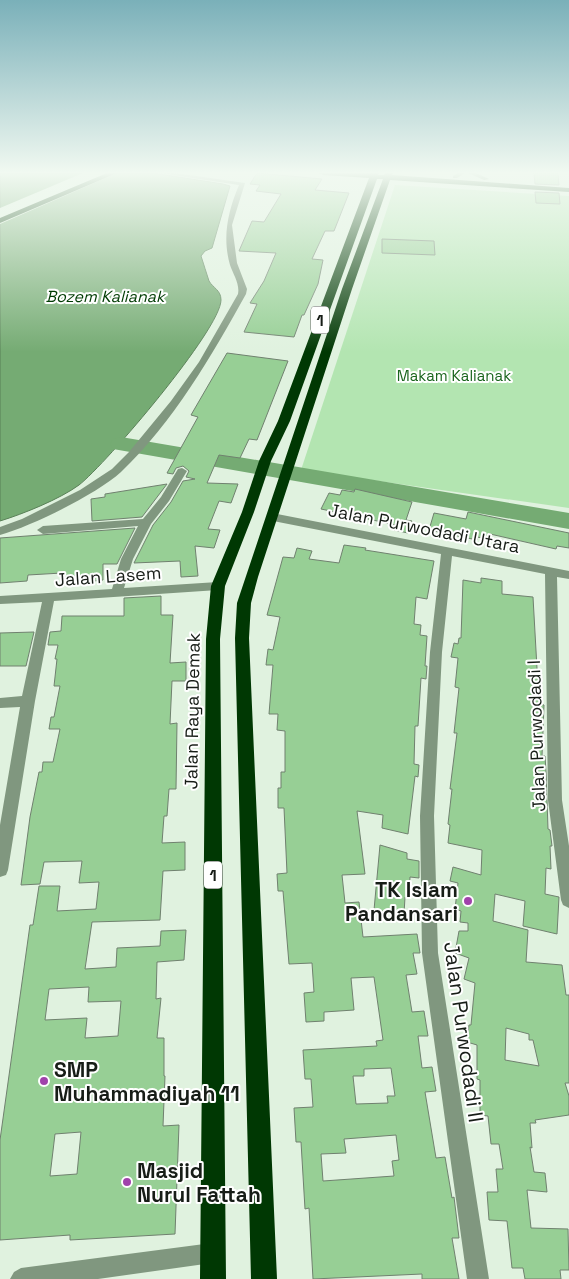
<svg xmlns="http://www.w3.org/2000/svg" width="569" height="1279" viewBox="0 0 569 1279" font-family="'Space Grotesk',sans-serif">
<rect width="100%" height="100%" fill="#e0f2df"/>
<!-- green -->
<path fill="#b3e5b1" d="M395,185l174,11v312l-268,-38z"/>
<!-- water -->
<path fill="#75ab73" stroke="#598057" d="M0,173h153l70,11 7,2 -18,62 -7,3 -4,5c3,8 5,17 8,25 4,7 12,9 12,19 0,29 -115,164 -142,185 -19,14 -56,29 -79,36z"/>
<!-- pier -->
<path fill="#e0f2df" d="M83,173h34l-117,51v-16z"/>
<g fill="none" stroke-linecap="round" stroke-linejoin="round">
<!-- river -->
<path fill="#75ab73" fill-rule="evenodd" d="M121,437l448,76v16l-456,-80 -3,-5 3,-5z"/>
</g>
<!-- building -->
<path fill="#97cf95" stroke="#70816f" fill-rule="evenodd" d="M257,173l65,6 -7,11 34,3 -15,38h-9l-13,28 11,1 -5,24 -14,31h-2l-8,22 -50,-5 13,-28 -7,-1 14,-22 12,-28 -37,-2 13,-30 12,1 17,-28 -25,-3 4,-6 -10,-1z
M534,173h24l1,12 -24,-1z
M535,192l24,1 1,11 -24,-1z
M382,239l52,2 1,14 -53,-2z
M227,353l61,8 -31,79 -8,-1 -9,19 -21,-3 -12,28 31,1 -7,19 -12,-2 -11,28 12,1 -6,18 -19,-2 3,30 -17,1 -1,-16 -46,2 19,-38 18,-23 12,-21 12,-2 -9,-2 3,-6 -6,-5 -7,2 -3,6 -6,-1 31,-56 -7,-2z
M167,484l-25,33 -50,4 -1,-22 14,-2v-3z
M355,489l57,13 -6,18 6,1 -4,12 -14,-3 2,-5 -75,-16 8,-16 11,2 2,-5 12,2z
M468,512l101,21v15l-12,-2 -1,3 -66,-15 -2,5 -11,-2v3l-48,-10 5,-17 32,6z
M135,528l-18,36h-14v16l-37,4v-3h-5l1,-8 -34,2 -1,6 -27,2v-45z
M344,545l22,3 -1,2 69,11 -7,38 -11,-2 -2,27 7,1 -1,10 7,1 -2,30h2l-1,13 -5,-1 -3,48h-3l-1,38 5,1 -1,12 -3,-1 -7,58 -26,-6 1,-13 -26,-4 8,63 -23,1 3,28 14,-1 4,35 54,-3 3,19h-7l4,21 -11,1 6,37 12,-1 4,25h-10l4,32 10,-1 4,24 -11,1 11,66 9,-1 7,41 2,-1 5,41h-7l7,41h-37v-5l-109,5 -4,-71 -4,1 -4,-67h-5l-2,-34 19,-1 -2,-28h-6l-2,-29 74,-4 -1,-5 7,-1 -9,-63 -23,1 3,32 -30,2v9l-18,1 -2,-29 10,-1 -2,-29 -23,1 -6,-73h-5l-1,-17 10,-1 -3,-65h-6v-20h3v-16h4v-41l-8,-1 1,-16h-9l4,-49h-7l2,-16 5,1 7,-33 -13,-2 16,-58 11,1 3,-10 15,3 -3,8 30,4zM391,1068l4,28h-8l1,7 -32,1 -3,-28h11v-7zM396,1135l3,25 -7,1 2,15 -71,5 -2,-27 25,-1 -2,-14z
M481,578l21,3v13l31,3 6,107 5,1 -2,51h3l1,15 2,58 2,1 2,16h-2l1,23 -5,-1 -1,26 14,3 -2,37 -34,-8 2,-25 -30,-7 -2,27 35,9 -2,32 36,3 4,30h3v88h-4l4,13v19l-34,5 1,3h-6l2,25 -2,-1 4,25 11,1 2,19 -20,-2 4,38 37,1 1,41h-9l1,9h-36l-2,-11h-11l-5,-47 -18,-1 -2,-28h11l-2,-23h7l-4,-25h-8l-3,-28 -8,-1v-35l-3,-1v-34l-10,-3 2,-17h2l4,-42 -11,-4 5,-21 -14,-5 4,-22h9v-8l-8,-1 1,-11 -6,-2 3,-26 -8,-2 3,-14 28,8 1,-25 -34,-7 2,-18 -2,-1 4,-35h-2l7,-56h-3l5,-45 -4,-1 3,-29 -7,-1 3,-14 4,1 1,-6h2l2,-58 18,3zM506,1028l23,6v6h4l6,26 -34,-6z
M161,596v19h12l-3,48 16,-1v19h-14l-2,43 7,-1 -1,66h-7l-2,27h-3l-2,27 23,-1v28l-22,1 -3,49 -68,2 -7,47 31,-2 1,-19 43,-2 1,-15 25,-1 -2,30 -27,2 -1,37 5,-1 -4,40h7v38h1l-2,50 16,-1 -4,109 -105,6v-5l-70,5v-100l30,-215h3l6,-39h21l-3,25 39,-2 3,-27 -20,1 3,-22 -38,1 -4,22 -19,1 9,-68 9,-45h3l1,-10h10l7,-33h-11l2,-12h3l6,-31h-6l3,-27h-2l3,-14h-10l2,-13 11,-1 1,-15h62v-18zM89,987l-1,15 33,-1 -3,35 -33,2 2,-20 -42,2 4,-31zM81,1132l-4,42 -27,2 5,-42z
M34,632l-8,34h-26v-33z
M380,845l27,8v6l12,2v17l-9,-1 -1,21 -4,-1 -1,17 -30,-4z"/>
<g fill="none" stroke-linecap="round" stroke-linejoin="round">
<!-- street -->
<path fill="#80977f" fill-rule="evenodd" d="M159,173h16l70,10 -13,42 5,38 10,26 -1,5c-34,61 -73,129 -125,178 -24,22 -89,54 -121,63v-8l22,-8 58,-29 32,-21 17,-17 42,-51 28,-39 39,-68c2,-10 -5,-20 -8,-29 -8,-28 -2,-54 9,-80z
M182,468l5,3 -18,30 -18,23 -18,35 -9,29 94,-6 6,4 -6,4 -164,11 -19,100 -27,169 -2,5 -6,2v-52l20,-118 -20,1v-10l22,-2 20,-94 -42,2v-8l112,-7 9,-30 17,-33 -95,8 -6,-4 6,-4 100,-7 18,-22 17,-28z
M272,513l297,58v8l-12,-2 5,223 7,46v62l-6,-3 -2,-5 -13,-100 -3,-226 -93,-18 -10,96 -8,164 4,137 51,326h-22l-45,-326 -2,-137 10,-164 11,-98 -173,-34 -1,-3z
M212,1243l7,3 3,7 -3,7 -7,3 -114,16h-88l4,-7 7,-4z"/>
<!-- secondary -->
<path fill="#4c6e4b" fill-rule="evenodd" d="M458,173h7l-8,5h-4v-2z
M468,173h8l13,6 -5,1z"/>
<!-- highway -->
<path fill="#003803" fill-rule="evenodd" d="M107,173h10l-117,50v-5z
M319,173h60l-1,2h6l1,-2h8l-1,2 177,13v4l-179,-12 -38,109 -94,288 -7,26 -2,35 28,641h-26l-16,-641 2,-35 105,-314 41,-110h-6l-87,242 -19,40 -17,51 -29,74 -5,53 6,640h-26l6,-640 5,-53 31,-74 17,-51 19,-40 91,-243 -46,-3z"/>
</g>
<!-- sky -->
<linearGradient id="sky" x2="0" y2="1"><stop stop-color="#7ab0b9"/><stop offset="0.49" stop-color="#f1f9f1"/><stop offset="1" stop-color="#f1f9f1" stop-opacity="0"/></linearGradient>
<rect width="569" height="352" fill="url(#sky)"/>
<!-- markers -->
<g fill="#a042ab" stroke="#fff" stroke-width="2">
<circle cx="468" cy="901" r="5"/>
<circle cx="44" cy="1081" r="5"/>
<circle cx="127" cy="1182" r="5"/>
</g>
<g text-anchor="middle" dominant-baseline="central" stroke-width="4" stroke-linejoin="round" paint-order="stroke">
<!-- far-park labels -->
<g font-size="15" fill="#1a651d" stroke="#fff">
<text x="454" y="375">Makam Kalianak</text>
</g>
<!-- far-water labels -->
<g font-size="16" font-style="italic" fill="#003c03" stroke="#fff">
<text x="105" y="296">Bozem Kalianak</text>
</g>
<!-- shield labels -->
<g fill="#fff" stroke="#5d615d" stroke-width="1">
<rect x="311" y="306.5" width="18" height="27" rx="4"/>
<rect x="204" y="861.5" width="18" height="27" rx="4"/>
</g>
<g font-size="16" font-weight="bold" fill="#171d17">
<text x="320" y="320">1</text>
<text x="213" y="875">1</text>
</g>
<!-- street labels -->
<g font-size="18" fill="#171d17" stroke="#fff">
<text transform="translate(424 528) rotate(11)">Jalan Purwodadi Utara</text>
<text transform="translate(108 576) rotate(-4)">Jalan Lasem</text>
<text transform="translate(192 711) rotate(-89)">Jalan Raya Demak</text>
<text transform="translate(536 736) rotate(-92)">Jalan Purwodadi I</text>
</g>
<!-- near-poi labels -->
<g font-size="21" font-weight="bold" fill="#171d17" stroke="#fff" text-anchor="start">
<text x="458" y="889" text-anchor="end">TK Islam<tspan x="458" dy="24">Pandansari</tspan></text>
<text x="54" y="1069">SMP<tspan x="54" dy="24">Muhammadiyah 11</tspan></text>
<text x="137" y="1170">Masjid<tspan x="137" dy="24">Nurul Fattah</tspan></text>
</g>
<!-- near-street labels -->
<g font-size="21" fill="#171d17" stroke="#fff">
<text transform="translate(464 1032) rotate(82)">Jalan Purwodadi II</text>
</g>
</g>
</svg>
